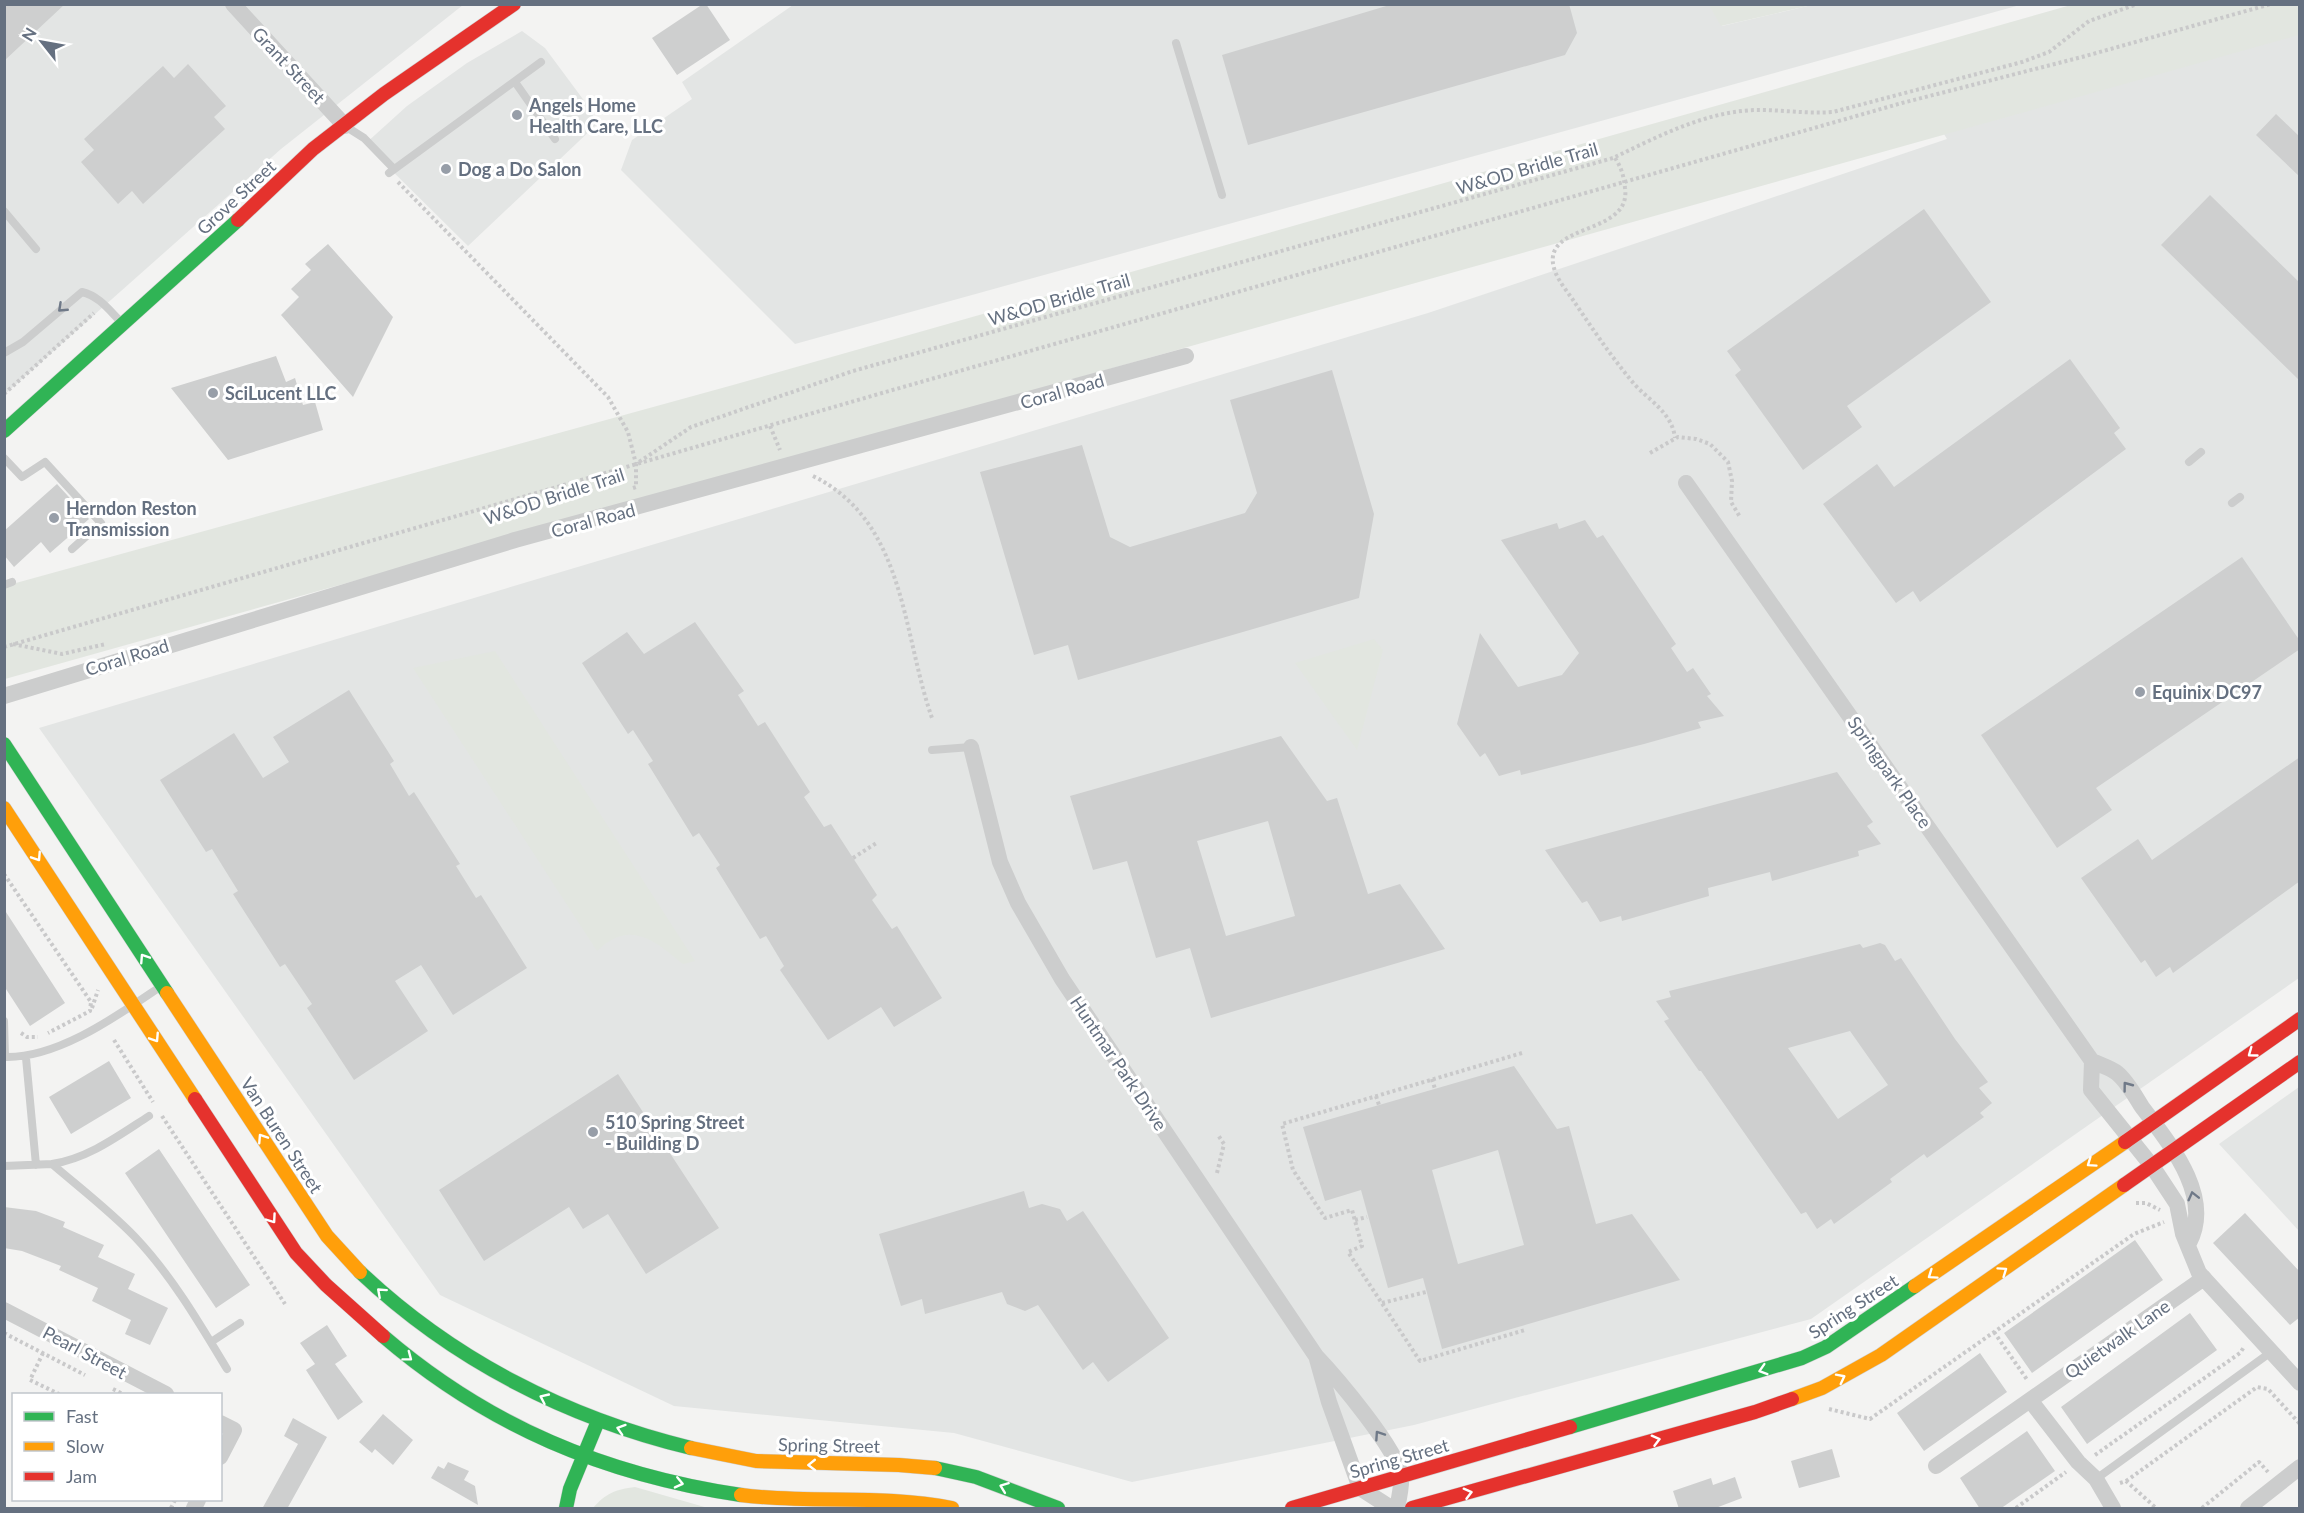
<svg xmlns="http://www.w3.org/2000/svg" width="2304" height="1513" viewBox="0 0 2304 1513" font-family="Lato,sans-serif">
<rect width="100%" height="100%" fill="#f3f3f2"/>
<!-- built -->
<path fill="#e3e5e4" d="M1709,4l13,22 90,-21h208l-1225,339 -174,-174 11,-30 60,-41 -10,-17 111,-77z
M5,5h458l-182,144 -276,245z
M522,31l23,17 46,62 5,15 -128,121 -103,-102 42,-38 60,-43z
M2299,34v944l-488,341 -397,106 -282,57 -178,-49 -280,-27 -234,-111 -401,-567 1389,-415 519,-174 -3,-5z
M2299,1087v144l-80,-87z"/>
<!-- green -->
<path fill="#e2e6e0" d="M1709,5h103l-91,21z
M2071,5h228v30l-2294,644v-93l728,-201z
M1374,639l9,11 -26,100 -62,-87z
M495,651l200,310 -12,3c-29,-24 -53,-45 -86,-13l-184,-283z
M635,1487l7,2 66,19h-115c12,-14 23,-19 42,-21z"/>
<!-- building -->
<path fill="#cecfcf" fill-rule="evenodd" d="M4,4h61l-61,57z
M703,4h3l24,36 -53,35 -25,-37z
M1393,4h176l8,29 -12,22 -317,90 -26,-90z
M188,64l38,42 -12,11 11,12 -82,75 -11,-13 -14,13 -37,-42 13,-12 -10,-11 79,-73 11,12z
M2276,114l24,23v40l-44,-42z
M2210,195l90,88v98l-139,-136z
M1924,209l67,93 -144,104 15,21 -59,43 -68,-95 6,-5 -14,-19z
M328,244l65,73 -40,80 -72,-82 18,-18 -8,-8 20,-19 -6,-6z
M276,356l10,26 9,-4 8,27 12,-3 8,28 -95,30 -57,-72z
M2070,359l50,69 -6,5 12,16 -206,153 -7,-11 -17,12 -73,-99 54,-40 17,23z
M1332,370l42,144 -15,84 -281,82 -10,-35 -34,10 -54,-183 102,-27 28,92 20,10 115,-34 12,-20 -27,-93z
M57,484l32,35 -39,34 -9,-11 -27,25 -10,-12v-24z
M1585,520l12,18 6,-3 73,109 -5,4 16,24 6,-4 18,26 -4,2 17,20 -26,6 3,6 -57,16 -123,31 -1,-5 -21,6 -14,-23 -5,4 -23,-33 23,-91 38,54 44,-12 17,-22 -78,-113 56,-17 2,6z
M2242,557l58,84v8l-204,139 16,22 -55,38 -76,-113z
M695,622l49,69 -6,4 20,31 7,-4 45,70 -6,5 20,30 7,-3 46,71 -5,5 20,29 5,-3 45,72 -48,29 -13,-20 -53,33 -48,-70 4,-4 -18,-30 -6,3 -44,-71 4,-3 -21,-32 -6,4 -45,-73 5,-3 -20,-31 -5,4 -46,-71 45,-31 17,22z
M349,690l45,71 -4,3 19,32 5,-4 46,72 -4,2 20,32 5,-3 46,73 -74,47 -32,-50 -26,16 33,50 -74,49 -47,-72 5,-4 -27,-40 -5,3 -47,-73 5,-3 -26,-42 -6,3 -46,-72 74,-47 29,45 26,-16 -16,-25z
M1281,736l46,65 10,-3 31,96 32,-10 45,65 -234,69 -21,-70 -34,10 -29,-97 -34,9 -23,-74zM1268,821l27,95 -69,20 -29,-95z
M2300,757v124l-127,92 -3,-6 -14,10 -11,-17 -4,3 -60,-85 57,-39 14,21z
M1837,772l36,50 -6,4 14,18 -23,7 1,5 -87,25 -2,-9 -62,16 1,8 -87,25 -1,-5 -21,6 -13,-21 -5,2 -37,-53z
M4,909l61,94 -35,23 -26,-40z
M1880,943l5,2 10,16 6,-3 54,81 33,43 -9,6 13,15 -12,10 4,4 -57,41 -3,-4 -34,25 2,3 -58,42 -3,-5 -14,10 -11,-17 -5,2 -100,-143h-2l-35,-50 5,-2 -13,-18 15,-4 -2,-6 191,-47 3,4zM1850,1031l38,54 -50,34 -50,-71z
M109,1061l22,37 -60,36 -22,-37z
M1514,1066l43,63 12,-3 27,98 36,-10 48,66 -238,69 -19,-71 -35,10 -27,-98 -36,11 -22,-74zM1498,1150l26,95 -66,19 -26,-94z
M618,1074l101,154 -73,46 -38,-60 -25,15 -14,-22 -85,54 -45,-71z
M159,1149l91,136 -34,23 -91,-135z
M1024,1191l5,17 13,-4 18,5 7,12 16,-10 86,127 -61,44 -15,-20 -10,8 -45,-65 -13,6 -18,-7 -5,-12 -77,22 -3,-15 -21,7 -22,-72z
M4,1207l32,4 29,11 -2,5 41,18 -6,12 37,17 -7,15 40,19 -18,37 -25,-11 6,-14 -39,-19 6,-13 -39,-18 2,-4 -39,-15 -18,-3z
M2245,1213l55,59v45l-10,8 -77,-82z
M2135,1240l28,40 -131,93 -28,-40z
M2190,1313l27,37 -130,94 -26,-37z
M327,1325l20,31 -12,8 28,38 -25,18 -32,-50 9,-6 -15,-21z
M1980,1353l27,39 -83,59 -27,-38z
M383,1414l30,26 -20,25 -18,-16 -3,4 -13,-11z
M293,1418l34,19 -40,72h-25l36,-65 -14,-8z
M2027,1431l28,40 -55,38h-20l-20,-31z
M1832,1449l8,28 -41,11 -8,-27z
M448,1462l21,9 -5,9 11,6 3,19 -47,-27 7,-12 6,3z
M1735,1477l7,21 -29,11h-34l-6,-18 38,-13 2,7z"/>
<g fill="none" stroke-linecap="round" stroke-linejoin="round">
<defs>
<path id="fast" d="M4,431l234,-211
M4,744l163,249
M360,1272c93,88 207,146 331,176
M383,1336c105,90 222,139 358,159
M1570,1427l232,-69 24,-11 89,-61
M935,1468l41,9 82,31
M566,1508l4,-19 28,-68"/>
<path id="slow" d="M4,808l191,291
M167,993l160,243 33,36
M1915,1286l210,-144
M1792,1399l30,-11 59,-33 243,-170
M691,1448l65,13 143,4 36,3
M741,1495c70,9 141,-1 211,13"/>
<path id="jam" d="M238,220l75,-71 71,-55 130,-90
M195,1099l101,154 30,32 57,51
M2125,1142l175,-123
M2124,1185l176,-123
M1292,1508l278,-81
M1412,1508l343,-96 37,-13"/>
</defs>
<!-- fast casing -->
<use href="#fast" stroke="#cfcfd0" stroke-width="15"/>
<!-- slow casing -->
<use href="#slow" stroke="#cfcfd0" stroke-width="15"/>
<!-- jam casing -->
<use href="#jam" stroke="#cfcfd0" stroke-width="15"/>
<!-- path -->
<path stroke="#c9c9ca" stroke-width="4" stroke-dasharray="3 3" stroke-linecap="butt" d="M1615,158c6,9 9,18 10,30 7,48 -84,34 -71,80 3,12 14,24 21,35 19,28 38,56 60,82 16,17 37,28 40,53
M398,182l210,215 20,35 8,32
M4,394l90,-81
M770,426l10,24
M1650,453l28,-16 18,2 14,5 18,18 4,19 -1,21 9,15
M813,476c93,46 89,157 119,242
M633,488l3,-1v-23l55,-37 162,-56 760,-213c44,-21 95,-48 146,-48 25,0 48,4 74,2l189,-50 27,-10 40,-31 48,-17
M13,644l49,10 44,-10
M4,647l878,-254 1020,-290 180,-46 189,-53
M853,858l25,-16
M4,874l87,128 -1,9 -42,22
M92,1008l6,-18
M21,1033l6,4h11
M114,1040l39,62
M1522,1053l-240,71 11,46 32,48 27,-8 10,36 -14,6 72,109 105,-31
M1432,1079l3,10
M1376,1096l3,9
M162,1116l123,188
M1217,1173l7,-29 -6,-9
M2136,1203h10l14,7
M1355,1220l12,-3
M1382,1303l44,-11
M1994,1332l34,49
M4,1333l81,42
M43,1353l-13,27 29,14
M113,1389l10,5
M1829,1409l41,10 264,-185 30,-12
M2095,1455l145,-102 4,-6
M2126,1481l131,-94 11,2 32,35
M2120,1483l6,-2 30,27
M171,1508l4,-8
M2016,1508l50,-36
M2202,1508l57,-46 9,10"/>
<!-- lane -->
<path stroke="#cccdcd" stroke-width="8" d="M1176,43l46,152
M515,82l40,57
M345,126l19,12 30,31
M389,173l152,-111
M4,211l32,38
M4,353l19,-11 59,-50c17,4 27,18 39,30
M4,458l18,19 23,-15 56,61 -29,26
M2189,462l12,-10
M2232,503l8,-6
M4,585l8,-3
M932,750l39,-3
M4,1021l1,36
M4,1057c53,2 113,-41 156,-70
M26,1058l10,107
M149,1116c-31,20 -60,42 -97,48 28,24 58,47 83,73 37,39 65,87 92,132
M4,1166l48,-2
M211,1342l29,-19
M2096,1479l175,-127"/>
<!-- street -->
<path stroke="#cccdcd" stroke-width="16" d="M233,4l112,122
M1686,483l406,578c8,4 19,7 25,12 10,8 18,23 25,34 27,36 72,89 47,136
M4,696l511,-156 671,-184
M971,747l29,115 18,41 44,76 254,377c20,21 82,94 85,120 1,10 -2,23 -4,32
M2092,1061l-1,29 61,76 25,38 6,30 16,39 101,110
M4,1310l162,84
M1317,1359l12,43 31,86 31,20
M2030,1400l48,62 18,17 17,29
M220,1423l14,7 -14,27
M1936,1466l268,-188
M194,1508l4,-8
M2248,1508l52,-41"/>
<!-- fast -->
<use href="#fast" stroke="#30b455" stroke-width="14"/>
<!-- slow -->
<use href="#slow" stroke="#ff9f0a" stroke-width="14"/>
<!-- jam -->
<use href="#jam" stroke="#e5322d" stroke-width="14"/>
</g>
<!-- one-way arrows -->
<defs><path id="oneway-chevron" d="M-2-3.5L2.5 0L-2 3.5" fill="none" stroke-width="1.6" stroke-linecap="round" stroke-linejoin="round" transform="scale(1.5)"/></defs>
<g stroke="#6f7988">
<use href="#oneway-chevron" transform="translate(62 308) rotate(137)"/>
<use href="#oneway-chevron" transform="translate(2127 1086) rotate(-127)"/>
<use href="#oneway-chevron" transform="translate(2193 1196) rotate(-104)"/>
<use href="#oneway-chevron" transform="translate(1379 1435) rotate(-124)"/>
</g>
<g stroke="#fff">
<use href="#oneway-chevron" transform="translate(37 857) rotate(57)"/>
<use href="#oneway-chevron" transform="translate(144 958) rotate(-123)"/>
<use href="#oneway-chevron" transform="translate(155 1038) rotate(57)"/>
<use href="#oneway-chevron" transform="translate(2252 1053) rotate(144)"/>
<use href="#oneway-chevron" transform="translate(262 1138) rotate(-123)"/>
<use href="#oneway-chevron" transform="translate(2091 1163) rotate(145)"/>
<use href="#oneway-chevron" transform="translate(272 1219) rotate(55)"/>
<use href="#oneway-chevron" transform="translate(2003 1271) rotate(-35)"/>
<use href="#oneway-chevron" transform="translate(1932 1275) rotate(145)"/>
<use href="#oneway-chevron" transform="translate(381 1292) rotate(-138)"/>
<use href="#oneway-chevron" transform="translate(408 1357) rotate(37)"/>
<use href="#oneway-chevron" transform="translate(1763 1370) rotate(163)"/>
<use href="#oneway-chevron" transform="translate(1841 1378) rotate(-27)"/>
<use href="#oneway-chevron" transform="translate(544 1398) rotate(-155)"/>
<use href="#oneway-chevron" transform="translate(621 1429) rotate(-162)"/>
<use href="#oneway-chevron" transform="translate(1656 1440) rotate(-15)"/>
<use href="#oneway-chevron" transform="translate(812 1465) rotate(179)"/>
<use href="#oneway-chevron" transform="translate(679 1483) rotate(13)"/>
<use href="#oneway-chevron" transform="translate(1004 1487) rotate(-159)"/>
<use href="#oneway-chevron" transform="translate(1468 1493) rotate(-15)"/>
</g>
<!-- markers -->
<g fill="#979ea8" stroke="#fff" stroke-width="2">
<circle cx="517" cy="115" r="6"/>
<circle cx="446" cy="169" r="6"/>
<circle cx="213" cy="393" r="6"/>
<circle cx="54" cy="518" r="6"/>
<circle cx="2140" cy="692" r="6"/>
<circle cx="593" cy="1132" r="6"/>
</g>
<g text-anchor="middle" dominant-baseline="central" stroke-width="6" stroke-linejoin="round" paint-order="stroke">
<!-- street labels -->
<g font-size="18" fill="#657080" stroke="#fff">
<text transform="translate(289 65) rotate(47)">Grant Street</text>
<text transform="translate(1527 168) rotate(-16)">W&amp;OD Bridle Trail</text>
<text transform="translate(236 197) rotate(-43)">Grove Street</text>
<text transform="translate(1059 299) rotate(-16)">W&amp;OD Bridle Trail</text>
<text transform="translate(1062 391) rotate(-16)">Coral Road</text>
<text transform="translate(554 496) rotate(-18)">W&amp;OD Bridle Trail</text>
<text transform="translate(593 520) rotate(-15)">Coral Road</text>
<text transform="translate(127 657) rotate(-17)">Coral Road</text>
<text transform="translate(1890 772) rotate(55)">Springpark Place</text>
<text transform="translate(1119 1063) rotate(56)">Huntmar Park Drive</text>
<text transform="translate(282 1135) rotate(57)">Van Buren Street</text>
<text transform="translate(1853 1306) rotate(-33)">Spring Street</text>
<text transform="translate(2117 1339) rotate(-35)">Quietwalk Lane</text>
<text transform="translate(85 1352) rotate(28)">Pearl Street</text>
<text transform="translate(829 1445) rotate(1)">Spring Street</text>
<text transform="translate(1399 1458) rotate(-16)">Spring Street</text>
</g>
<!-- poi labels -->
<g font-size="18" font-weight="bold" fill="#657080" stroke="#fff" text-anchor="start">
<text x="529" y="105">Angels Home<tspan x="529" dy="21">Health Care, LLC</tspan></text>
<text x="458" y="169">Dog a Do Salon</text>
<text x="225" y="393">SciLucent LLC</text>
<text x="66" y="508">Herndon Reston<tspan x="66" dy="21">Transmission</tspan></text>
<text x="2152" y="692">Equinix DC97</text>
<text x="605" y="1122">510 Spring Street<tspan x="605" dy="21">- Building D</tspan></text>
</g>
</g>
<!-- border -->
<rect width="2304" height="1513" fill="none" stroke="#657080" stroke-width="12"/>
<!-- legend -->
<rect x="12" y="1393" width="210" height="108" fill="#ffffff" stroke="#c1c6cc" stroke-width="1.5"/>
<rect x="24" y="1412" width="30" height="9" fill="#30b455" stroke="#c1c6cc" stroke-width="1.5"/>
<text x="66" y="1423" font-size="18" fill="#657080">Fast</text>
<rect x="24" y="1442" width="30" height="9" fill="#ff9f0a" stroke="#c1c6cc" stroke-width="1.5"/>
<text x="66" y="1453" font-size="18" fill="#657080">Slow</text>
<rect x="24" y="1472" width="30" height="9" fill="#e5322d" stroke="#c1c6cc" stroke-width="1.5"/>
<text x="66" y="1483" font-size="18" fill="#657080">Jam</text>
<!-- north arrow -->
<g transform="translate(42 42) rotate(301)" stroke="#ffffff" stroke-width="4.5" paint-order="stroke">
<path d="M0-4.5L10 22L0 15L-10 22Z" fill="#657080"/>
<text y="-9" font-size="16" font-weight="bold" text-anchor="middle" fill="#657080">N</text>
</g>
</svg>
